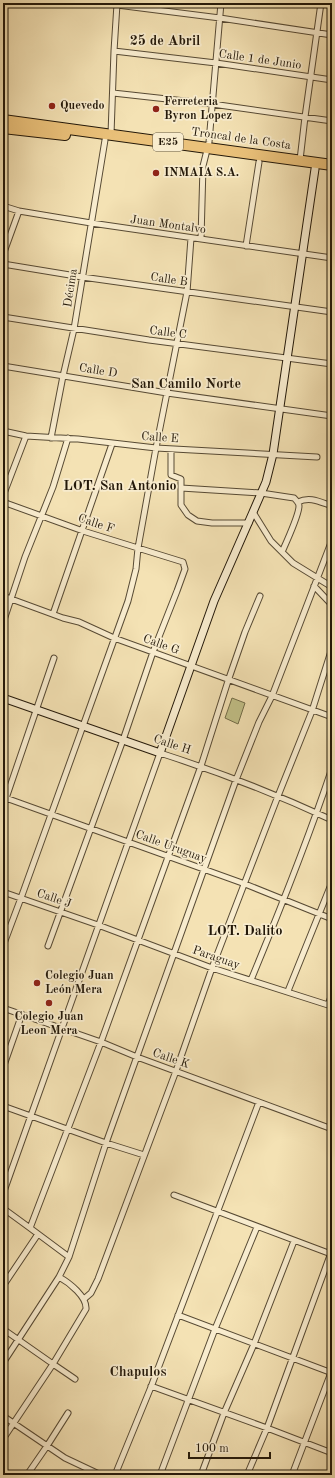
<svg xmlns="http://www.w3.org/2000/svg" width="335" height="1478" viewBox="0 0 335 1478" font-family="'Old Standard TT',serif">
<rect width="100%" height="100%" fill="#f4e2b4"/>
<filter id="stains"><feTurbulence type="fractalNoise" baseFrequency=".005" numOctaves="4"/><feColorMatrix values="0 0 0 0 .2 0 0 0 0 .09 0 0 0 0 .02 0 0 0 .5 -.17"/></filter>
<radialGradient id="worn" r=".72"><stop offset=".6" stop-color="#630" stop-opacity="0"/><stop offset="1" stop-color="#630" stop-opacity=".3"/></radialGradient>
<!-- green -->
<path fill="#c2c188" stroke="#726c48" d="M232,698l13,5 -7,21 -13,-6z"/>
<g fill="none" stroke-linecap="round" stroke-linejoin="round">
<defs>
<path id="street" d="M117,5l103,13 112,17
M114,51l102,12 116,17
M113,93l99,11 120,17
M111,134l3,-83 3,-47
M300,160l5,-43 16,-114
M3,206l16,5 72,12 241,35
M201,239l2,-73 6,-24 12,-139
M246,246l13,-84
M3,255l16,-44
M3,264l79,13 250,35
M3,317l146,23 183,24
M3,366l164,27 165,23
M3,431l23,5 52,3 78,9 161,9
M51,438l12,-62 11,-47 31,-189
M171,449v26l10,4v26l7,10 9,6 15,2h37
M181,488l80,5 33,5c3,3 5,5 5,8 0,9 -13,37 -17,46
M3,496l23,-60
M3,502l80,29 100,31 2,7 -8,22 -24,61 -30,88 -75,206
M298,502c12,-6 22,0 34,4
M253,512l18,29 22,22 39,24
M314,586l18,19
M3,596l60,22 16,4 35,16 218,79
M53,614l59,-170
M3,623l22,-66 28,-70 15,-49
M3,797l242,87 87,35
M3,807l51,-149
M3,892l95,33 114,43 116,37 4,-11
M3,946l18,-48 107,-297 8,-32 2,-21 18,-100 31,-156 4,-54
M251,980c29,-70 57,-140 81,-212
M288,991l44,-109
M3,1008l98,34 36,15 195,72
M3,1068l19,-54
M3,1106l103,37 38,12
M3,1194l157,-441c59,19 116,41 172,67
M174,1195l157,59
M3,1206l1,3 26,19 71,-186 100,-276 27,-85 17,-49 15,-36
M30,1228l39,29
M59,1277c11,6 28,20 27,32l-33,55 22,15
M3,1286l35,-52
M84,1299l7,-6 7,-14 78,-208 36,-103 66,-172 34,-85 20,-63
M178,1315l154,58
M3,1329l50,35 -50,75
M3,1363l56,-86 10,-20 37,-114 130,-363 23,-58 13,-26 60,-156
M151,1386l116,42 65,25
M3,1416l62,42 36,17
M27,1475l20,-29 21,-33
M115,1475l36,-88 108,-285
M160,1475l55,-146 42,-102
M201,1475l23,-62 30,-69 40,-103
M247,1475l20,-47 65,-178
M292,1475l40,-105"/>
<path id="secondary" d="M3,698l157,55 54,-152 39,-89 13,-30 7,-28 42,-285"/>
<path id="highway" d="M3,120l329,45
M3,128l62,7"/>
</defs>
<!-- street casing -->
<use href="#street" stroke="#574a34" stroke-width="7"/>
<!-- secondary casing -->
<use href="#secondary" stroke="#231809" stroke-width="9"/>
<!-- highway casing -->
<use href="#highway" stroke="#231809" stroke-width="12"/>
<!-- street -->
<use href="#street" stroke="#f8ecce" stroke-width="5"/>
<!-- secondary -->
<use href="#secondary" stroke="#f8ecce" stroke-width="7"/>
<!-- highway -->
<use href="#highway" stroke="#eac17a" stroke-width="10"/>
</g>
<!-- markers -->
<g fill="#8f2418" stroke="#f8ecce" stroke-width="1.5">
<circle cx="52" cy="106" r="4"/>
<circle cx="156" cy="109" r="4"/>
<circle cx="156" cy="173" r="4"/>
<circle cx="37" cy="983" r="4"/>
<circle cx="49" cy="1003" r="4"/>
</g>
<g text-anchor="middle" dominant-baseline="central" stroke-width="3.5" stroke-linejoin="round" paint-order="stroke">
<!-- shield labels -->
<rect fill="#f8ecce" stroke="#635844" stroke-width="1" x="153" y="133" width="30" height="18" rx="3"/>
<g font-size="11" font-weight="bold" fill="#231809">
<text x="168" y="142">E25</text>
</g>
<!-- street labels -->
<g font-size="12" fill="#231809" stroke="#f8ecce">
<text transform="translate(260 60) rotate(8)">Calle 1 de Junio</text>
<text transform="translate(241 139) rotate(8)">Troncal de la Costa</text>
<text transform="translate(168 225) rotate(8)">Juan Montalvo</text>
<text transform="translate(169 280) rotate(8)">Calle B</text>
<text transform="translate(71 288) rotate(-81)">Décima</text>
<text transform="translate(168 333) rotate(7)">Calle C</text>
<text transform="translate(98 371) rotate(9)">Calle D</text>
<text transform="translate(160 438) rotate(4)">Calle E</text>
<text transform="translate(96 524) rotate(18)">Calle F</text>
<text transform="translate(161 645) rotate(20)">Calle G</text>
<text transform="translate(172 745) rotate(18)">Calle H</text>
<text transform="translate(171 847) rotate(20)">Calle Uruguay</text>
<text transform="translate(54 899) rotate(19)">Calle J</text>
<text transform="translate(216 958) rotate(19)">Paraguay</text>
<text transform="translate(171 1059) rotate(19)">Calle K</text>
</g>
<!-- poi labels -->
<g font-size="12" font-weight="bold" fill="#231809" stroke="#f8ecce" text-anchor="start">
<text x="164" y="102">Ferreteria<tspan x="164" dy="14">Byron Lopez</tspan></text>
<text x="60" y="106">Quevedo</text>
<text x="164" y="173">INMAIA S.A.</text>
<text x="45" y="976">Colegio Juan<tspan x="45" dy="14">León Mera</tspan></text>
<text x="49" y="1017" text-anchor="middle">Colegio Juan<tspan x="49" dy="14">Leon Mera</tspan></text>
</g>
<!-- quarter labels -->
<g font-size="14" font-weight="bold" fill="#231809" stroke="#f8ecce">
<text x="165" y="41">25 de Abril</text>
<text x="186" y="384">San Camilo Norte</text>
<text x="120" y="486">LOT. San Antonio</text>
<text x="245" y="931">LOT. Dalito</text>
<text x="138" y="1372">Chapulos</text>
</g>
</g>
<!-- margin -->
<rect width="335" height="1478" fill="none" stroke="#f4e2b4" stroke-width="16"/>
<rect x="4" y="4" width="327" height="1470" fill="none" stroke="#231809" stroke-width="2"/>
<rect x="8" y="8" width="319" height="1462" fill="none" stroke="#231809"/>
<!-- scale -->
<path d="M189 1452v6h81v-6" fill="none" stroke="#231809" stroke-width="2"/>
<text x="195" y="1452" font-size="12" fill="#231809" stroke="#f8ecce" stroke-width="3" paint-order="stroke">100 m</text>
<rect width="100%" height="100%" filter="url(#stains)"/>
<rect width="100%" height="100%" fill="url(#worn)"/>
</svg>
